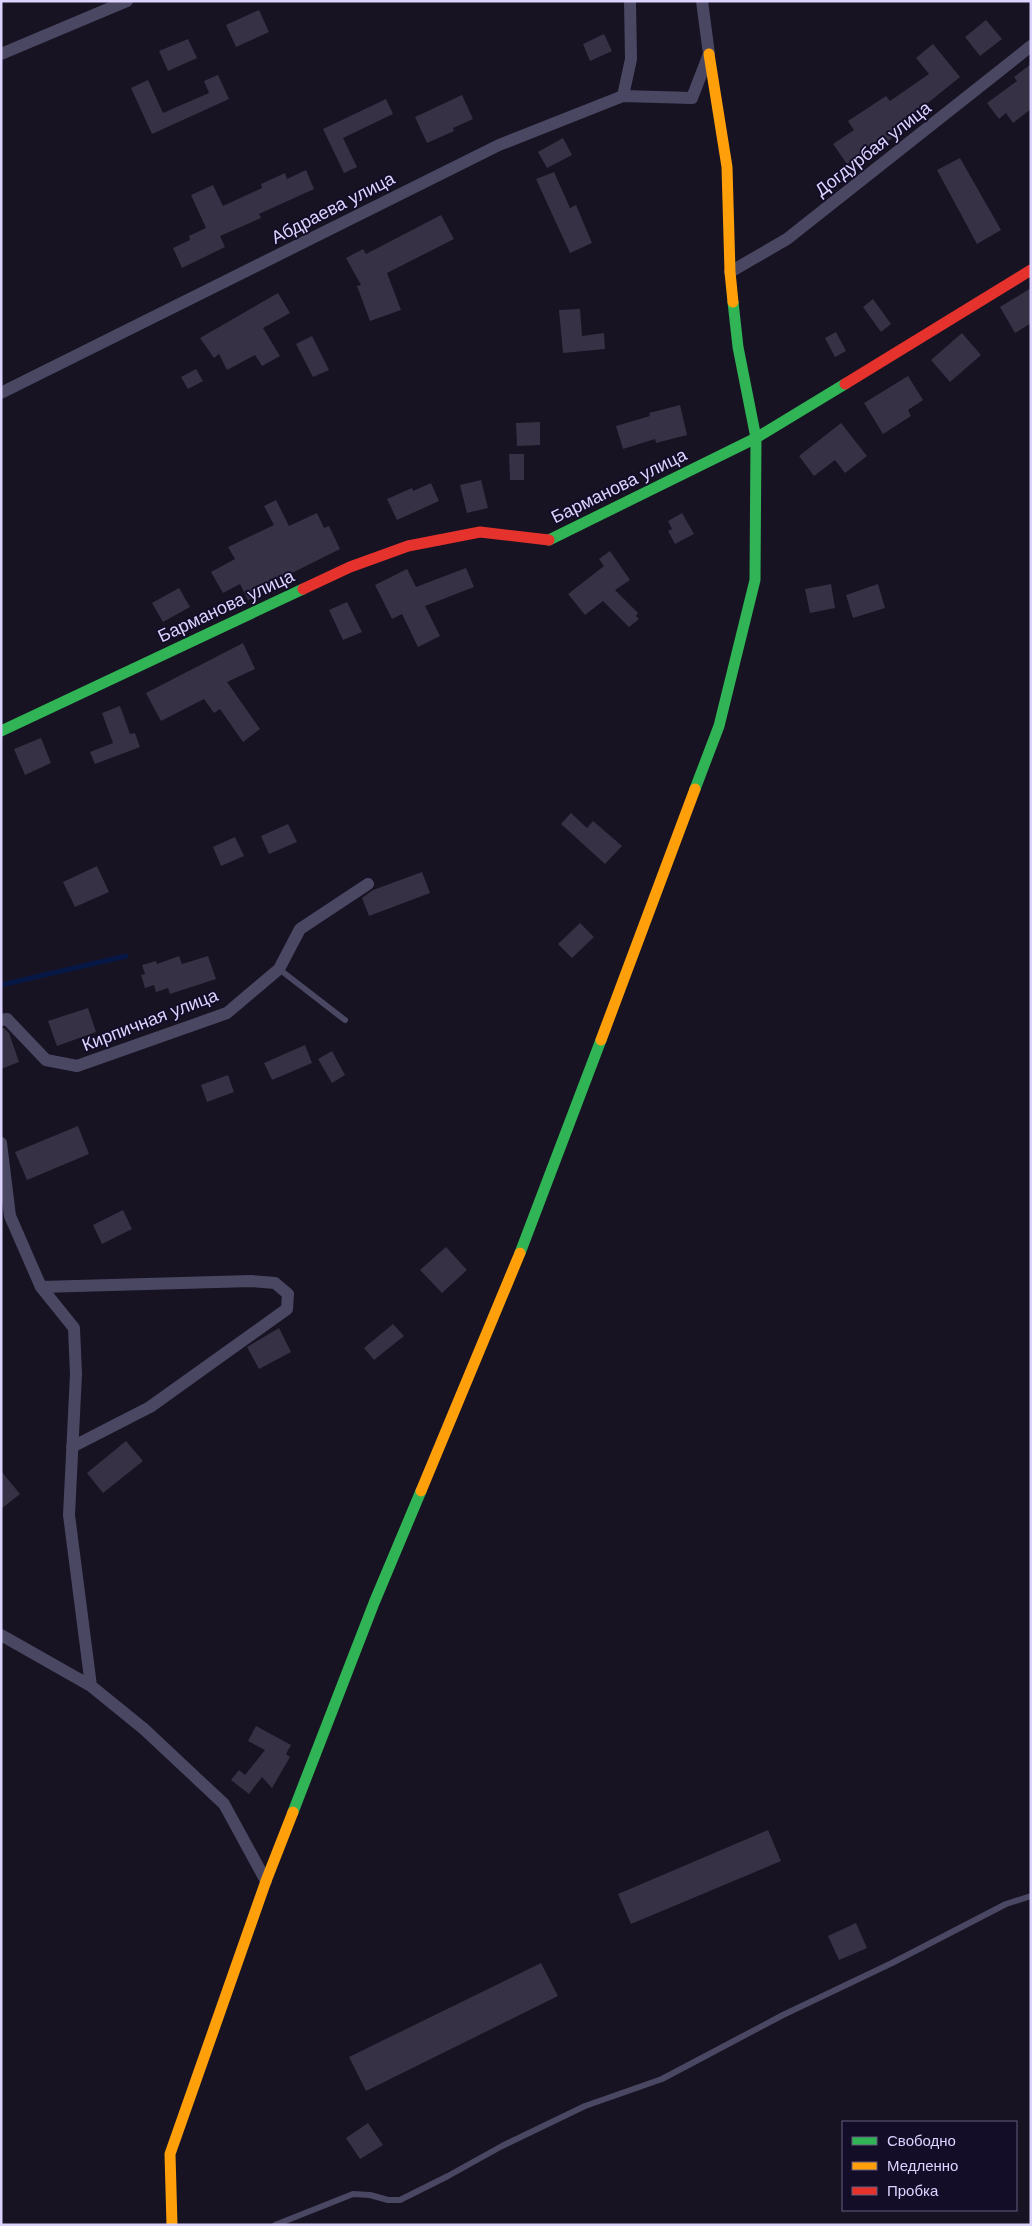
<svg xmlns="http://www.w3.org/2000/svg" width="1032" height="2226" viewBox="0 0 1032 2226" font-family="Arial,sans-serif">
<rect width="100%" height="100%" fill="#171322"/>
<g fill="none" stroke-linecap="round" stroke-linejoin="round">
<!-- stream -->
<path stroke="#071846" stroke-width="5" d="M1,985l125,-29"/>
</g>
<!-- building -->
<path fill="#363144" d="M259,10l10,22 -33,15 -10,-22z
M986,20l16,19 -22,17 -15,-19z
M604,34l8,17 -22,10 -7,-17z
M188,39l9,19 -29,13 -9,-20z
M933,44l27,33 -31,25 -36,25 5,7 -17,12 -2,-3 -32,21 -14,-20 21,-14 -6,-9 38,-25 4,5 39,-27 -13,-16z
M1031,64v45l-18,14 -7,-10 -7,6 -12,-16 30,-22 -3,-4z
M218,75l11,24 -77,35 -21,-46 17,-8 15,33 46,-20 -5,-12z
M462,95l11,24 -20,9 1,3 -27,12 -12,-26z
M386,99l7,15 -50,24 14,29 -13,6 -21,-44z
M563,138l9,17 -25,13 -9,-16z
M960,158l41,72 -24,14 -40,-74z
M306,170l8,19 -55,25 2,4 -41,18 5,11 -43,21 -9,-20 17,-8 -1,-4 17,-8 -15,-33 22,-10 10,21 39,-18 -1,-4 24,-11 2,6z
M554,172l16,36 6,-3 16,38 -22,10 -34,-74z
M441,215l13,24 -67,34 14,37 -31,11 -13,-35 4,-1 -15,-27 17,-9 3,5z
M1031,288v35l-16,10 -15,-26z
M278,293l12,20 -27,15 17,28 -18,10 -7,-11 -28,15 -8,-16 -5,4 -14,-20z
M873,299l18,25 -10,8 -18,-25z
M580,309l2,27 22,-3 1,16 -42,4 -4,-43z
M836,332l10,19 -11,6 -10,-19z
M962,333l19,22 -31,27 -19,-22z
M312,336l17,34 -16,7 -17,-33z
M196,369l7,12 -15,8 -7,-12z
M908,376l15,24 -15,10 3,6 -28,18 -19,-31z
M680,405l7,30 -31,8 -1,-4 -32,10 -7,-23 34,-10 -1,-3z
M540,422v23l-23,1 -1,-23z
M841,423l26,33 -22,17 -10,-13 -21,16 -15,-20z
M509,454h15v26h-14z
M481,480l7,28 -21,5 -7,-28z
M431,483l8,18 -42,19 -10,-21 25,-11 1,3z
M276,500l13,26 28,-13 7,15 5,-2 11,23 -68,34 2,4 -26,13 -8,-16 -17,9 -12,-21 24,-13 -7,-12 46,-22 -10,-19z
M682,513l12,21 -19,10 -7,-13 4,-2 -4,-8z
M610,551l20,29 -15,10 23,23 -2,3 3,3 -10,8 -26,-26 -18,14 -17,-21 36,-28 -5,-7z
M466,568l8,19 -49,19 15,30 -22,11 -16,-33 -10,5 -17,-34 32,-16 9,18z
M831,584l4,24 -25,5 -5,-24z
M878,584l7,24 -32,10 -7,-23z
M179,588l11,19 -27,15 -11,-19z
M347,602l15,30 -19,8 -14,-30z
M243,643l12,26 -28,13 33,47 -17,13 -23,-33 -6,4 -10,-14 -43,22 -15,-28z
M120,706l10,28 5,-1 5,14 -45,17 -5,-12 23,-9 -11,-30z
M41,738l10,25 -26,12 -11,-26z
M571,813l16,15 6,-7 29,25 -17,18 -44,-40z
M288,824l9,18 -28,12 -8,-18z
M235,837l9,19 -23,10 -8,-19z
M97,866l12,26 -34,15 -12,-25z
M422,872l8,21 -61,23 -7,-18 11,-8z
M580,923l14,14 -22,21 -14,-14z
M179,956l3,8 26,-8 8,23 -46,15 -2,-6 -12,4 -2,-7 -9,3 -4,-13 4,-1 -3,-9 14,-4 1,3z
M88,1008l8,24 -39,14 -9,-25z
M1,1028h3l5,5 10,29 -18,7z
M305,1045l7,18 -40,17 -8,-17z
M332,1051l13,24 -13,8 -14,-24z
M228,1075l6,17 -27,10 -6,-17z
M78,1126l11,28 -62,26 -12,-28z
M123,1210l9,19 -30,15 -9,-19z
M446,1247l21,23 -25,23 -22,-23z
M393,1324l11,12 -30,24 -10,-12z
M279,1328l12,24 -32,17 -12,-22z
M126,1441l17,20 -40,32 -16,-20z
M1,1471l19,23 -19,15z
M256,1726l35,19 -5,9 4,3 -18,31 -10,-11 -13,17 -18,-14 8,-10 6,5 20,-25 -17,-9z
M768,1830l13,31 -150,63 -13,-30z
M856,1923l11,25 -28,12 -11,-24z
M541,1963l17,33 -192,95 -17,-34z
M368,2123l15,22 -23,14 -14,-21z"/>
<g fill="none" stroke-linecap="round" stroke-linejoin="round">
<!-- lane -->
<path stroke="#4a4763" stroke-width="6" d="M279,969l66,51
M275,2225l78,-31 17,1 18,5h12l48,-24 54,-30 83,-40 77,-27 121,-64 109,-52 114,-59 25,-8"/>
<!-- street -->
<path stroke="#4a4763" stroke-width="12" d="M1,54l126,-53
M623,96l8,-37 -1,-58
M730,272l57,-33 244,-193
M1,393l498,-248 124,-49 69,2 17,-44 -7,-53
M1,1020l6,-1 39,41 31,6 150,-53 52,-44 21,-40 68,-45
M1,1143l9,73 31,71 33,41 2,46 -7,141 22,171
M41,1287l210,-6 24,2 13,11 -1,15 -137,98 -78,40
M1,1635l90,51 53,43 80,75 42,77"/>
<!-- fast -->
<path stroke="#30b455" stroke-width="11" d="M549,540l207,-102 89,-54
M1,731l302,-142
M695,789l24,-63 36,-146 1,-142 -18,-91 -5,-45
M520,1253l81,-213
M293,1812l81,-209 47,-112"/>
<!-- slow -->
<path stroke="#ff9f0a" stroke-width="11" d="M709,54l18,113 3,105 3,30
M601,1040l94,-251
M421,1491l99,-238
M172,2225l-2,-71 96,-273 27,-69"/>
<!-- jam -->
<path stroke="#e5322d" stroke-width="11" d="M845,384l186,-114
M303,589l47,-22 58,-21 72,-14 69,8"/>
</g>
<g text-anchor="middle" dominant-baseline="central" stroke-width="4" stroke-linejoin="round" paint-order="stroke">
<!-- street labels -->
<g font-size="18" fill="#dcd4ff" stroke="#140d28">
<text transform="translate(873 149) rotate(-38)">Догдурбая улица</text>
<text transform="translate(333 208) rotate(-27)">Абдраева улица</text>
<text transform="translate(619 486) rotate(-26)">Барманова улица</text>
<text transform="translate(226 606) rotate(-25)">Барманова улица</text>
<text transform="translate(150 1020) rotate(-21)">Кирпичная улица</text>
</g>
</g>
<!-- border -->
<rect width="1032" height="2226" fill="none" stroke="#dcd4ff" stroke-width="5"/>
<!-- legend -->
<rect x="842" y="2121" width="175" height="90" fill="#140d28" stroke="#645d7e"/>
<rect x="852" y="2137" width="25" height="8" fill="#30b455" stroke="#645d7e"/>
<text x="887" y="2146" font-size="15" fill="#dcd4ff">Свободно</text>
<rect x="852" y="2162" width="25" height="8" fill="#ff9f0a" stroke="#645d7e"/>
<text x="887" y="2171" font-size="15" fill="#dcd4ff">Медленно</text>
<rect x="852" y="2187" width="25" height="8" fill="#e5322d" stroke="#645d7e"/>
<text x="887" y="2196" font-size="15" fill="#dcd4ff">Пробка</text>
</svg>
